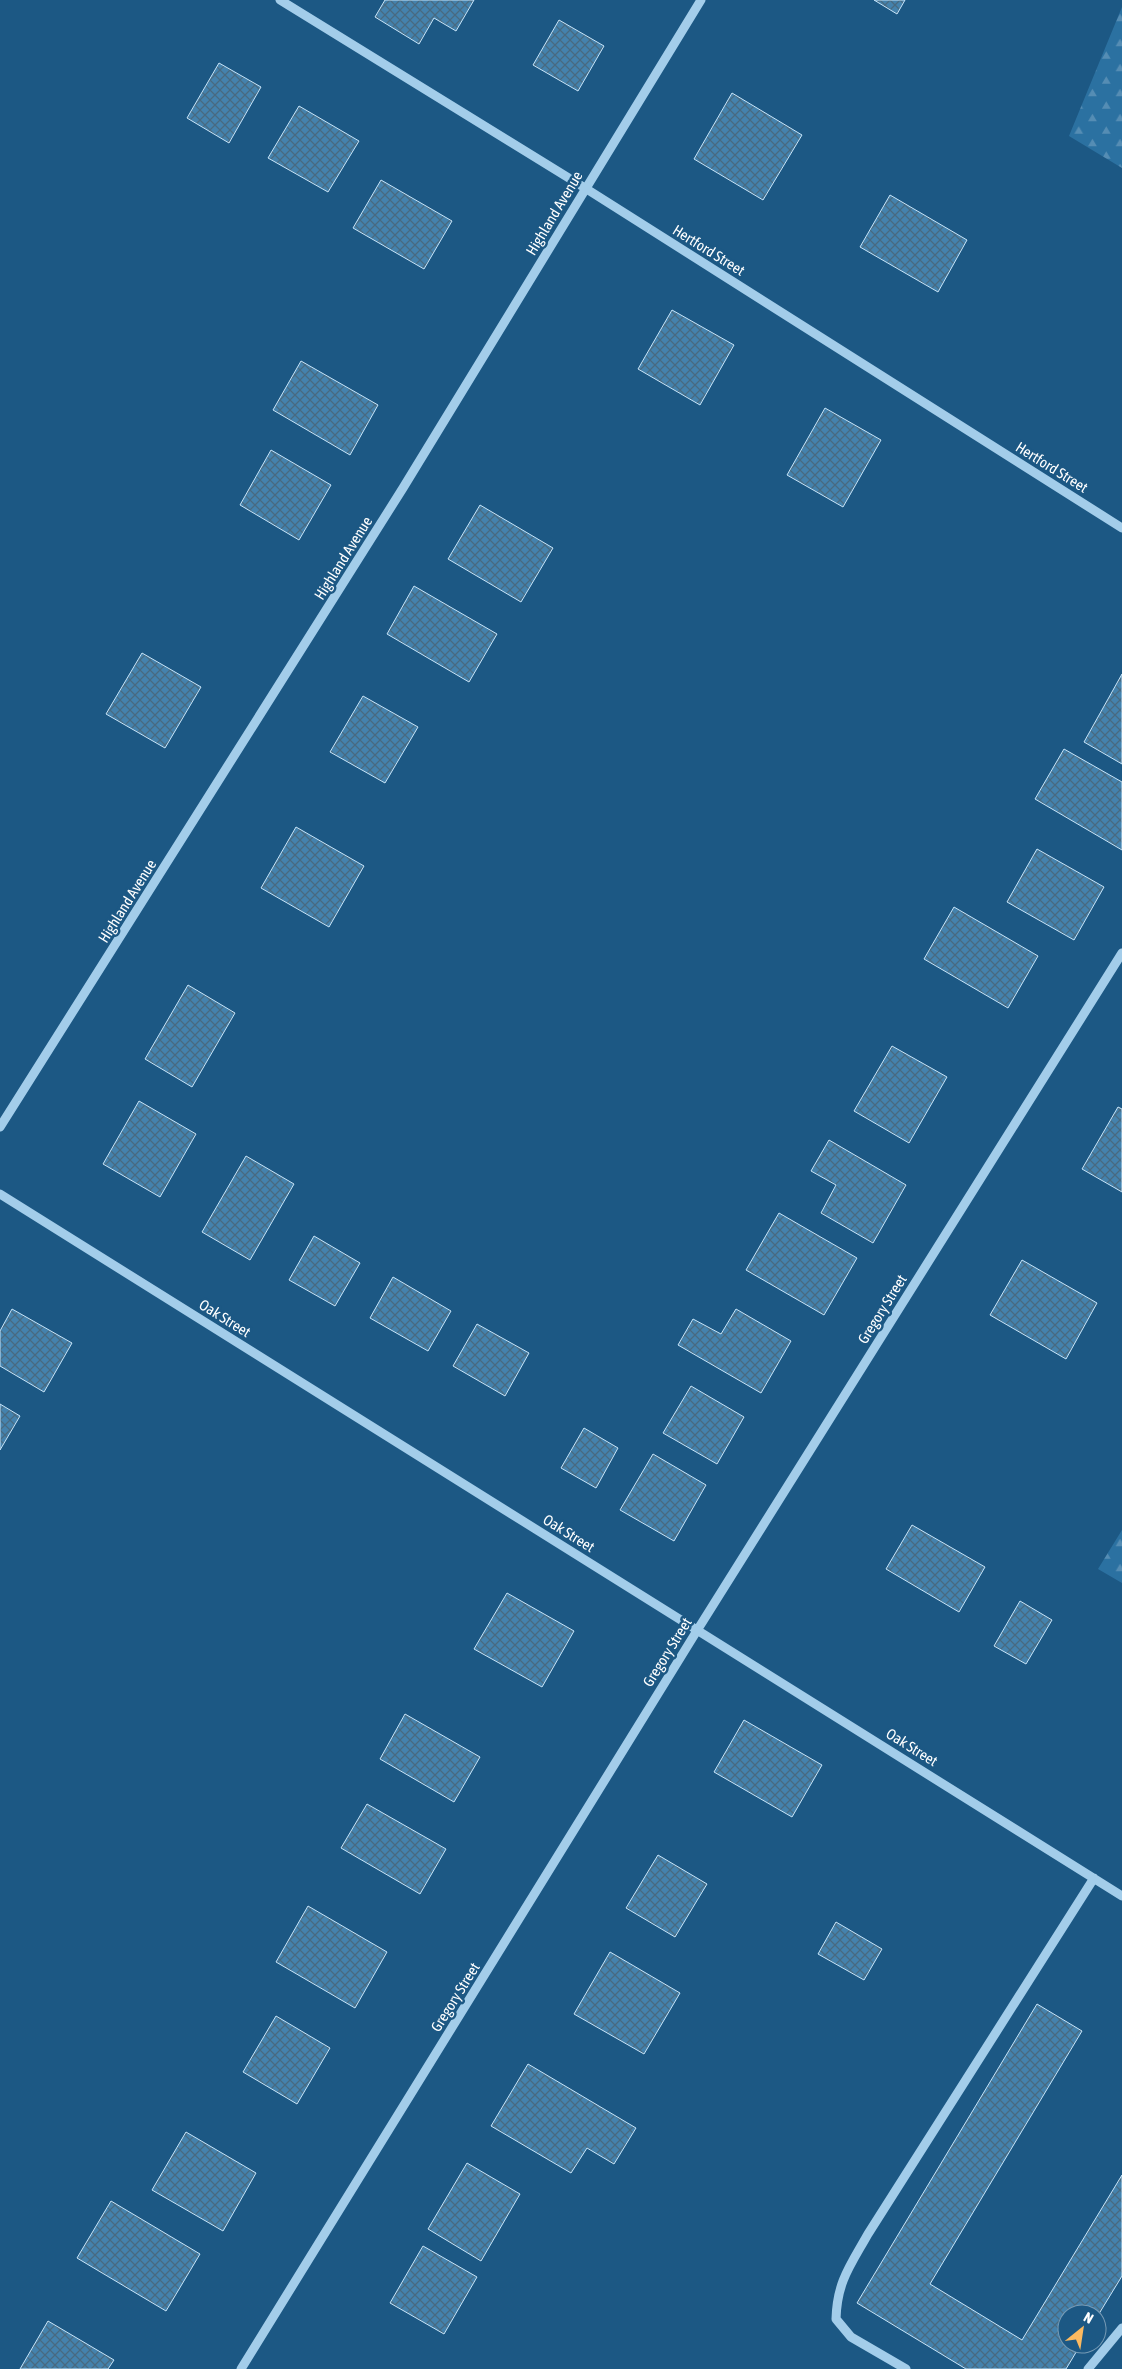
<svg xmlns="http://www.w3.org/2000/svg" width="1122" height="2369" viewBox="0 0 1122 2369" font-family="'Asap Condensed',sans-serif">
<defs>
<pattern id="forest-firs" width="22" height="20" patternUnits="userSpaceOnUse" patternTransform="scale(1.25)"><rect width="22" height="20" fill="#2b71a1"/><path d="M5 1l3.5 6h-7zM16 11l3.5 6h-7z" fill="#558db4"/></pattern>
<pattern id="building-cross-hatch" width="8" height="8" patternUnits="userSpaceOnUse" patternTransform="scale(1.25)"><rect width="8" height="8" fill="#4482ad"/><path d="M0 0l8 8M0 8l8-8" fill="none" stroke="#486a81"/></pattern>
</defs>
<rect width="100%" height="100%" fill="#1c5884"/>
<!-- forest -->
<path fill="url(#forest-firs)" d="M1122,7v161l-53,-32z
M1122,1530v53l-24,-14z"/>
<!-- building -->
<path fill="url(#building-cross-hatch)" stroke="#c7e4f8" d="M385,0h89l-18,31 -22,-13 -15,26 -44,-27z
M874,0h31l-8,14z
M559,20l45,26 -26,45 -45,-26z
M219,63l42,24 -32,56 -42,-25z
M732,93l70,42 -39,65 -69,-41z
M299,106l60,35 -31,51 -60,-34z
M381,180l71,41 -28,48 -71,-41z
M890,195l77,45 -29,52 -78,-45z
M672,310l62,35 -34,60 -62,-36z
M301,361l77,44 -28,50 -77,-45z
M825,408l56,32 -38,67 -56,-32z
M271,450l60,35 -32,55 -59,-35z
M480,505l73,43 -32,54 -73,-43z
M414,586l83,48 -28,48 -82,-48z
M142,653l59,34 -36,61 -59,-34z
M1122,674v90l-38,-22z
M363,696l55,31 -33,56 -55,-31z
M1064,749l58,33v68l-87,-51z
M296,827l68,39 -35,61 -68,-39z
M1037,849l67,38 -30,53 -67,-38z
M954,907l84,49 -30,52 -84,-49z
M188,985l47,28 -43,74 -47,-28z
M892,1046l55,31 -38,66 -55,-32z
M139,1101l57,33 -36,63 -57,-33z
M1118,1107l4,2v83l-40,-23z
M829,1140l77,45 -33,58 -52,-30 15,-28 -25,-14z
M246,1156l48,28 -44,76 -48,-28z
M779,1213l78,45 -33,57 -78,-45z
M314,1236l46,27 -25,43 -46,-26z
M1022,1260l75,43 -31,56 -76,-44z
M393,1277l58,34 -23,40 -58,-33z
M12,1309l60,34 -28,49 -44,-26v-35z
M736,1309l55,32 -30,52 -83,-48 15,-26 28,15z
M477,1324l52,29 -24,43 -52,-30z
M691,1386l53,31 -27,47 -54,-31z
M0,1404l20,12 -20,34z
M584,1428l34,20 -22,40 -35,-20z
M653,1454l53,31 -32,56 -54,-31z
M912,1525l73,42 -26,45 -73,-43z
M507,1593l67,38 -32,56 -68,-38z
M1020,1601l32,19 -26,44 -32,-18z
M405,1714l75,43 -26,45 -74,-43z
M744,1720l78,45 -30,52 -78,-45z
M367,1804l79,45 -26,45 -79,-46z
M658,1855l49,29 -32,53 -49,-29z
M308,1906l79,46 -32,56 -79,-46z
M836,1922l46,27 -18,31 -46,-26z
M610,1952l70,41 -36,61 -70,-40z
M1037,2004l45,27 -152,253 92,56 100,-165v101l-25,41v-3h-30v30h14l-15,25h-100l-109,-66z
M276,2016l54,32 -33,56 -54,-32z
M528,2064l108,64 -22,36 -27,-16 -16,25 -80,-47z
M186,2132l70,41 -33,58 -71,-41z
M467,2163l53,31 -39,67 -53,-32z
M111,2201l89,53 -34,57 -89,-53z
M423,2246l54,31 -33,57 -54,-31z
M48,2321l66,39 -6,9h-88z"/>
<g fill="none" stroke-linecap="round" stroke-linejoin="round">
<!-- minor -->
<path stroke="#a3cdea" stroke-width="9" d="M280,0l305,188 537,340
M0,1127l403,-639 298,-488
M0,1194l1122,702
M241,2369l457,-740 424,-676
M906,2369l-55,-32 -15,-18c1,-37 14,-53 32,-85l226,-356
M1088,2369l34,-41"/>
</g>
<g text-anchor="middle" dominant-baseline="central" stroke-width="5" stroke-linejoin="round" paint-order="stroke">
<!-- street labels -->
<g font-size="15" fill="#fff" stroke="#1c5884">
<text transform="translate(554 213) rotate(-59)">Highland Avenue</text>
<text transform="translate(709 250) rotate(32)">Hertford Street</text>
<text transform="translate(1052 467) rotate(32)">Hertford Street</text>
<text transform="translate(343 558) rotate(-58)">Highland Avenue</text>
<text transform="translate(127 901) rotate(-58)">Highland Avenue</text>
<text transform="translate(882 1309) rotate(-58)">Gregory Street</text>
<text transform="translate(225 1318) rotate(32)">Oak Street</text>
<text transform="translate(569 1533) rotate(32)">Oak Street</text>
<text transform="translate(667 1652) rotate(-58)">Gregory Street</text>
<text transform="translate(912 1747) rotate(32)">Oak Street</text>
<text transform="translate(455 1997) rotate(-58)">Gregory Street</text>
</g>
</g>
<!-- north arrow -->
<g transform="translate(1082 2329) rotate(30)"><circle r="24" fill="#1c5884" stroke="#779bb5"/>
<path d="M0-4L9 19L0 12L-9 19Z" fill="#fbb960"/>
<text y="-8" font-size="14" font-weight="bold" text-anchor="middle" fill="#ffffff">N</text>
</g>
</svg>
